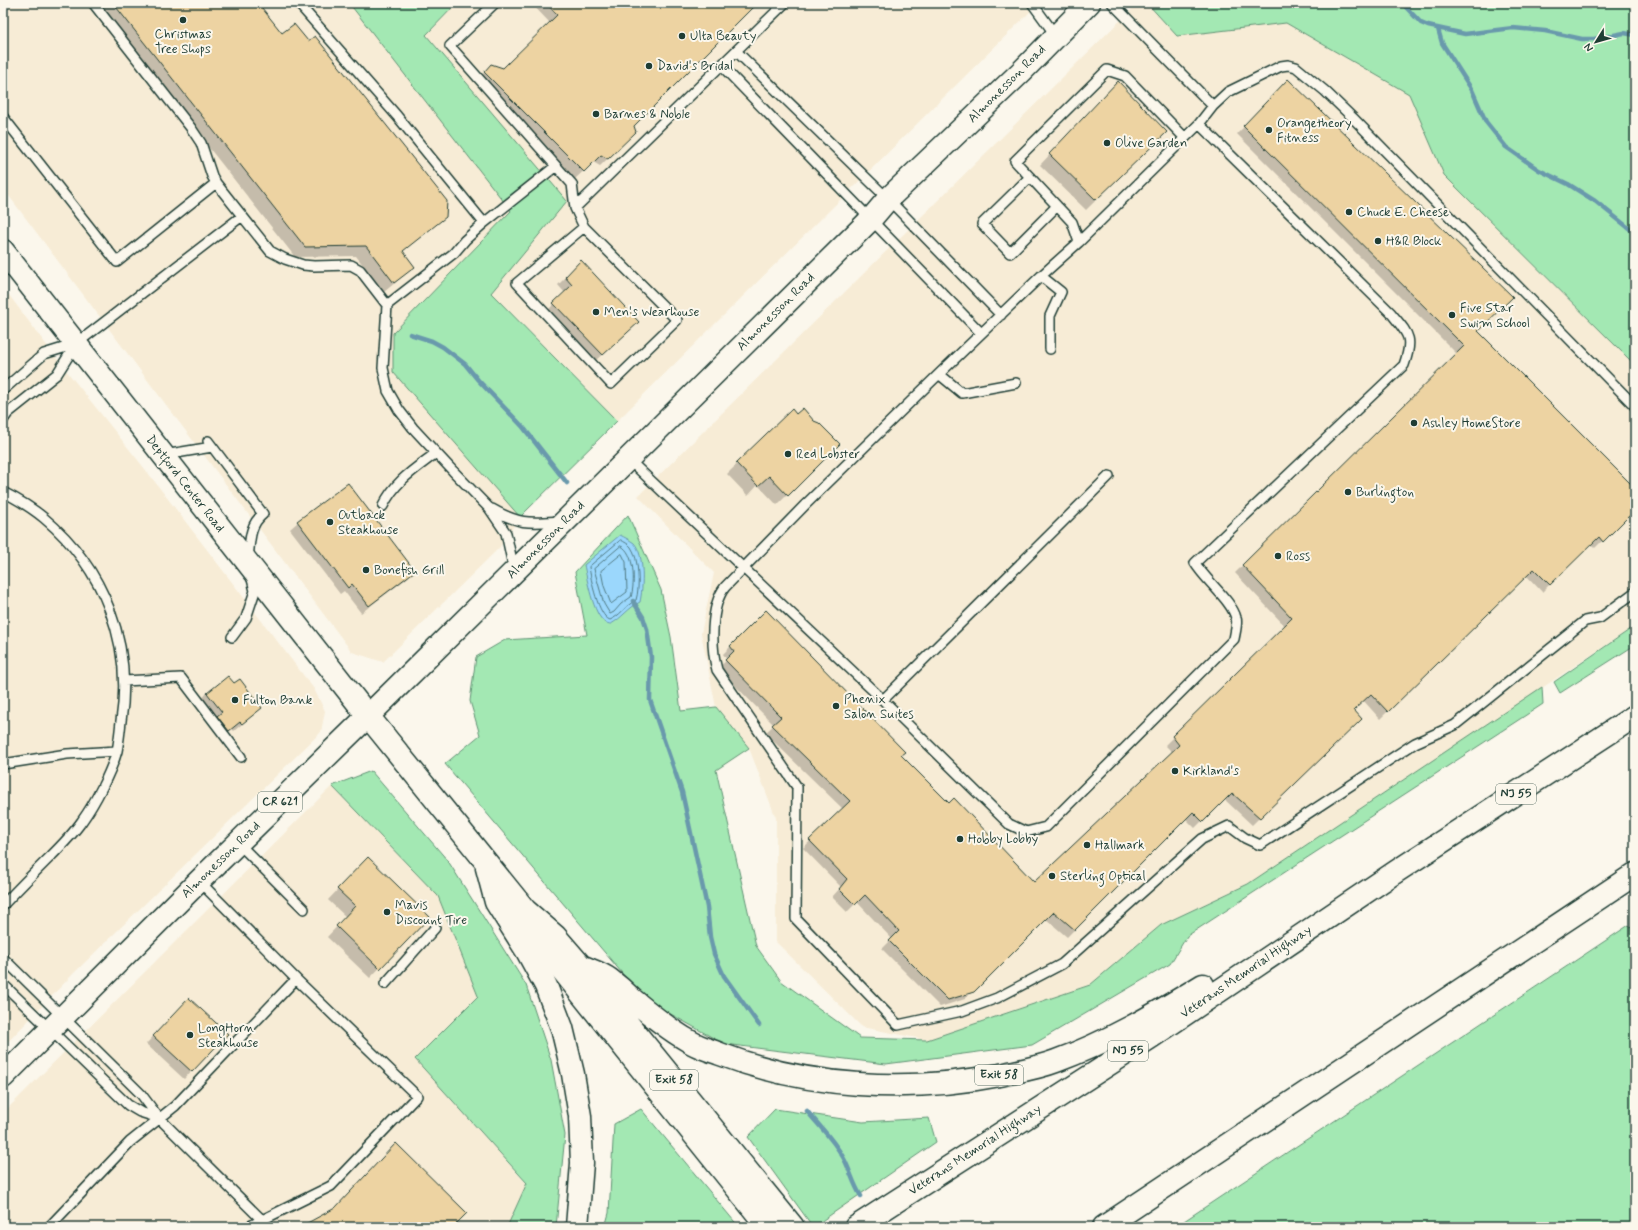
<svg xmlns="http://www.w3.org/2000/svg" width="1638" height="1230" viewBox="0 0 1638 1230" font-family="Mynerve,sans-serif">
<rect width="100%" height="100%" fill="#fbf7ec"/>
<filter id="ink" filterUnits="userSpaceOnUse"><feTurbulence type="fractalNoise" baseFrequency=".025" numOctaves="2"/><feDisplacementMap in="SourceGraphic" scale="8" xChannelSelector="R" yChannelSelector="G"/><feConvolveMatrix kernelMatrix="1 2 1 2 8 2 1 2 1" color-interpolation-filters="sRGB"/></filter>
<g filter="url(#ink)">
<!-- built -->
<path fill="#f7ecd6" d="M3,3h346l163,208 -119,123v38l127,145 -21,31 -116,114 -31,-10 -349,-464z
M457,3h582l-422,418 -126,-128 75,-92 -140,-166z
M1138,3h9l30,33 109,-13 123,71 35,81 191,190v261l-387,258 -87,41 -71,60 -163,55 -65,-13 -86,-85v-124l-27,-70 -33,-41 -15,-74 13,-60 -76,-77z
M3,287l54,72 88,110 169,220 11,22 -4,21 -247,241 -71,74z
M332,786l106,110 40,100 -63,63 112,125 -20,43h-504v-114z"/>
<!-- green -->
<path fill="#a3e8b3" stroke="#619274" d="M349,3h108l-31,32 141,166 -76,92 126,128 -97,96 -127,-145v-39l118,-122z
M1147,3h488v362l-191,-190 -35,-81 -123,-71 -109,13z
M628,515l33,75 10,47 10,74 35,-4 33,41 -33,22 40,176 25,35 79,57 67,2 163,-55 71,-60 87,-41 294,-197 1,17 -356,232 -17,28 -138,81 -146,19 -162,-20 -80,-45 -199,-235 35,-29 -10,-34 6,-44 29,-17 82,-5 -12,-63z
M1635,626v19l-75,48 -6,-11z
M371,771l77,90 78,124 25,75 14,75 -9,92h-49l20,-44 -112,-124 63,-63 -40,-100 -106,-110z
M1629,925l6,6v296h-460z
M641,1109l98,118h-134l4,-14 5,-89z
M775,1109l88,13 66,-4 7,24 -123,85 -65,-90z"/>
<!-- water -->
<path fill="#9bd7fc" stroke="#6999ac" d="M620,535c4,2 10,5 14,8 11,12 9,45 6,59 -12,6 -18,16 -29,22 -2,0 -5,-1 -6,-2 -12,-7 -18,-44 -21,-57z"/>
<!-- shadow -->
<path fill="#0003" d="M95,3h162l25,31 163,182 -11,10 -32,26 12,15 -30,25 -28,-36 -61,1z
M531,3h225l-123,122 -5,14 -28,27 -7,-4 -18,17 -98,-99 14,-14 12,3 47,-46z
M1288,81l189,250 158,159v18l-40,40 -4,-4 -49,48 -16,-17 -146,144 -17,-19 -10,10 7,9 -108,106 -28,-26 -29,29 -10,-10 -118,119 -21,-18 -81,80 -25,8 -58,-58 10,-10 -35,-37 -10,10 -15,-15 9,-10 -38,-39 40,-39 -78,-76 9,-8 -56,-57 9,-8 -4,-6 43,-43 134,144 49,49 85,79 138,-131 -7,-7 120,-119 -50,-53 222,-219 -220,-220z
M1108,93l47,49 -69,68 -46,-45z
M581,262l49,67 -35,32 -48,-50 18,-18 -7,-8z
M792,410l4,5 17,7 26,22 -62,61 -19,-20 -10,11 -21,-22z
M298,522l116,49 -8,8 -45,34 -17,-22 -4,3 -50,-65z
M234,685l27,23 -27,23 -2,-2 -11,9 -21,-37 7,-8z
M368,858l61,59 -59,61 -43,-41 19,-20 -18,-17z
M182,1006l44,28 -42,45 -38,-35z"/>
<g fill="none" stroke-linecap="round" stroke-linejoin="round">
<!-- shore -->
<path stroke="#517b84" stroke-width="1" d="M621,540c3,2 8,4 10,7 8,11 9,41 5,53 -11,6 -16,16 -26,20 -12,-4 -19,-41 -21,-53z
M621,546c14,6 14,38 10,51l-10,7 -7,8 -4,2 -6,-10 -10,-35z
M622,554l4,8 1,30 -16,12 -7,-18 -3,-15z"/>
<!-- stream -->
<path stroke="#6999ac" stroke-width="4.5" d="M1402,3l19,20 7,3 37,8 48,-6 32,3 37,8h12l30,-6 11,2
M1438,29l4,14 30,47 14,32 20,25 33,23 29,14 27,17 40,32
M410,334l22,7 11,6 22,17 13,16 45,47 44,56
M633,601l10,16 4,12 4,28 -1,43 32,92 25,115 3,30 4,17 10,22 35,49
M807,1111c12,15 26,28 36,46 7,12 10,27 18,39"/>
</g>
<!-- building -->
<path fill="#edd3a2" stroke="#1f3d34" d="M113,3h145l24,30 12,-9 14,17 7,-5 132,165 -1,16 -43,34 12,16 -21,16 -28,-37 -61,1z
M546,3h211l-123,123 2,6 -28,27 -7,-4 -17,17 -100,-100 7,-8 12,4 54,-53z
M1288,79l225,218 -35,34 157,157v22l-32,32 -4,-5 -49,48 -16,-16 -146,143 -17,-18 -17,16 8,9 -102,99 -28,-25 -29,29 -10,-10 -118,118 -21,-18 -80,80 -26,8 -59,-59 10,-10 -34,-36 -10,10 -16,-16 8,-10 -38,-39 41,-39 -78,-76 9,-8 -56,-57 9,-9 -4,-5 36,-36 139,142 -4,3 48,48 5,-5 80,84 145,-137 -7,-9 120,-118 -50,-53 222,-219 -221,-220z
M1118,81l49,51 -71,68 -47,-46z
M581,260l58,62 -36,33 -50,-52 19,-18 -7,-8z
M803,408l11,13 5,2 21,21 -52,52 -19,-20 -11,10 -22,-23 56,-54 4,5z
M348,483l67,88 -46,35 -17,-22 -4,4 -51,-67z
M228,676l6,7 6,-4 22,29 -20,16 -2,-2 -11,9 -12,-15 5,-4 -15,-19z
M368,857l62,60 -50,52 -44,-43 19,-20 -18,-17z
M189,998l39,36 -36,38 -39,-36z
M396,1143l71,70 -14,14h-153l35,-19z"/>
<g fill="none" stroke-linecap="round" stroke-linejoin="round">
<defs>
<path id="lane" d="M93,3l98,125 10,15 11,33 4,7 54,68 15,8 18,6 11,1 37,-1 9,5 27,35 67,-52 11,-13 19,-17 72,-57 16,18 3,24 9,19 93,93 -66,64 -94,-101 67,-56
M298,3l99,113 87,107
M495,3l-45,43 106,120
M1032,3l24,33
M1112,3l101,103
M736,51l152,148 113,116
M721,65l260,268
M3,117l114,145 99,-79
M1030,177l-48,47 28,29 47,-47
M575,208l210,-205
M1079,242l-7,-20 -57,-61 92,-91 18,6 60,62
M1041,276l20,16 -11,24v33
M387,305l-4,63 5,23 11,19 14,18 40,43 36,37 17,25 8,37
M939,374l23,19 54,-10
M3,390l41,-36 32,-10
M1635,406l-282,-288 -28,-27 -29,-24 -8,-2 -7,1 -53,26 -15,14 -14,18 -120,118 -38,34 -102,98 -134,131 -80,82c-15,19 -14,61 -8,83l80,117 -1,132 102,106 64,-14 35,-13 65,-34 140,-125 27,-13 16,12 15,7 155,-102 40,-18 130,-104 15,-3 35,-26
M3,420l5,-7 49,-39 19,-30 166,-128
M208,441l55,73c-14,11 -13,28 -15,45
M164,455l48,-8
M628,459l255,241 126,124 17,8 20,-5 188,-188c1,-6 4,-16 2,-21 -4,-17 -31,-38 -41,-55l209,-198c10,-28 4,-31 -13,-52l-192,-189
M3,492c14,7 29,16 41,26 60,50 89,126 77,203 -1,10 -2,20 -4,30 -6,21 -22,52 -35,70 -11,16 -25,29 -39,43 -13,13 -27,27 -40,41
M383,506c12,-25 32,-37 53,-53
M492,509c28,16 38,14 69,12
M232,637l14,-19 9,-27 -3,-12
M124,681l57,-3 60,79
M883,700l226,-224
M3,764l64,-10 50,-3
M238,843l66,66
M3,958l138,136 18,24 104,103
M3,984l125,121 12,7 19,6
M385,984l50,-56
M49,1227l81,-85 45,-36 121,-127 -97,-98
M248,1227l83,-41 86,-90 -121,-117"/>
<path id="secondary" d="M368,716l503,-497 17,-20 134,-128 67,-68"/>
<path id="primary" d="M3,251l365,465 -169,165 -196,196"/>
<path id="highway" d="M368,716l157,194 30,26 26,30 212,261
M487,868l9,34 31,49 19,35 16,42 11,46 7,42 2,47 -5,64
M529,918l14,28 225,281
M581,966c9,4 20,7 28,13 8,6 16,13 23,20 18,15 37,31 57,42 9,6 21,9 31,13 89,34 188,39 280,21 18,-4 38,-7 56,-14 52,-19 100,-47 147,-76
M856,1227l295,-190 246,-166 238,-155
M1104,1227l531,-353"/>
</defs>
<!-- lane casing -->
<use href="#lane" stroke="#1f3d34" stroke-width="12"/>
<!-- secondary casing -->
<use href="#secondary" stroke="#1f3d34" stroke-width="25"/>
<!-- primary casing -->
<use href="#primary" stroke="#1f3d34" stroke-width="25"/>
<!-- highway casing -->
<use href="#highway" stroke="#1f3d34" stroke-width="25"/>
<!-- lane -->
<use href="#lane" stroke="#fbf7ec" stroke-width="9"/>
<!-- secondary -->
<use href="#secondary" stroke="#fbf7ec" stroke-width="22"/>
<!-- primary -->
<use href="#primary" stroke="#fbf7ec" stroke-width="22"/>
<!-- highway -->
<use href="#highway" stroke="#fbf7ec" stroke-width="22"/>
</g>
</g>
<!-- markers -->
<g fill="#1f3d34" stroke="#fbf7ec" stroke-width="1.5">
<circle cx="183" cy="20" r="4"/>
<circle cx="682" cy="36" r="4"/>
<circle cx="649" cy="66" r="4"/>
<circle cx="596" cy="114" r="4"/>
<circle cx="1269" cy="130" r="4"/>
<circle cx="1107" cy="143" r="4"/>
<circle cx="1349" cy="212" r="4"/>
<circle cx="1378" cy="241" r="4"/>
<circle cx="596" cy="312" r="4"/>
<circle cx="1452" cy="315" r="4"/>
<circle cx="1414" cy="423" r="4"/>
<circle cx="788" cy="454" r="4"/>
<circle cx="1348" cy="492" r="4"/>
<circle cx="330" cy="522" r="4"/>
<circle cx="1278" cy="556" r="4"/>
<circle cx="366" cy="570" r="4"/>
<circle cx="235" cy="700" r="4"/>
<circle cx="836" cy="706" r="4"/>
<circle cx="1175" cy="771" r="4"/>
<circle cx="960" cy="839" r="4"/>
<circle cx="1087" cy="845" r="4"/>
<circle cx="1052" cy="876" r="4"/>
<circle cx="387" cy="912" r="4"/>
<circle cx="190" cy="1035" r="4"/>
</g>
<g text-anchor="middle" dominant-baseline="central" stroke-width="4" stroke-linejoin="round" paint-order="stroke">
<!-- shield labels -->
<g fill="#fbf7ec" stroke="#61756b" stroke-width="1">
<rect x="1496" y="784" width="40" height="20" rx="3"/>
<rect x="258" y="792" width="44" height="20" rx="3"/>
<rect x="1108" y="1041" width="40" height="20" rx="3"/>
<rect x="975" y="1065" width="48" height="20" rx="3"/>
<rect x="650" y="1070" width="48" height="20" rx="3"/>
</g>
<g font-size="12" font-weight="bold" fill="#1f3d34">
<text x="1516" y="794">NJ 55</text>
<text x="280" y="802">CR 621</text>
<text x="1128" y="1051">NJ 55</text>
<text x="999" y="1075">Exit 58</text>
<text x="674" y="1080">Exit 58</text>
</g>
<!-- poi labels -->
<g font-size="13" fill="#1f3d34" stroke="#fbf7ec" text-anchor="start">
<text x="183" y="34" text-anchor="middle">Christmas<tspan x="183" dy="15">Tree Shops</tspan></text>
<text x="690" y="36">Ulta Beauty</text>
<text x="657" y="66">David's Bridal</text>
<text x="604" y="114">Barnes &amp; Noble</text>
<text x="1277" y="123">Orangetheory<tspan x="1277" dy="15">Fitness</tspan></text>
<text x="1115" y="143">Olive Garden</text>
<text x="1357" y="212">Chuck E. Cheese</text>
<text x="1386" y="241">H&amp;R Block</text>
<text x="1460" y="308">Five Star<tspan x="1460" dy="15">Swim School</tspan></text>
<text x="604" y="312">Men's Wearhouse</text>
<text x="1422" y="423">Ashley HomeStore</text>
<text x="796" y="454">Red Lobster</text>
<text x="1356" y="492">Burlington</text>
<text x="338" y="515">Outback<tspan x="338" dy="15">Steakhouse</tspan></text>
<text x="1286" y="556">Ross</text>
<text x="374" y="570">Bonefish Grill</text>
<text x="844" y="699">Phenix<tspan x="844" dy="15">Salon Suites</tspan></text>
<text x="243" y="700">Fulton Bank</text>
<text x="1183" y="771">Kirkland's</text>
<text x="968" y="839">Hobby Lobby</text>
<text x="1095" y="845">Hallmark</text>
<text x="1060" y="876">Sterling Optical</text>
<text x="395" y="905">Mavis<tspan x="395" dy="15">Discount Tire</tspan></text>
<text x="198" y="1028">LongHorn<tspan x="198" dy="15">Steakhouse</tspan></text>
</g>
<!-- street labels -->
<g font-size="13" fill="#1f3d34" stroke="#fbf7ec">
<text transform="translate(1007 84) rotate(-45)">Almonesson Road</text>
<text transform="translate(776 312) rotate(-45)">Almonesson Road</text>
<text transform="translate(185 484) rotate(52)">Deptford Center Road</text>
<text transform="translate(546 540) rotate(-45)">Almonesson Road</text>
<text transform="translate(221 860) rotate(-44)">Almonesson Road</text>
<text transform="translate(1246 972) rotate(-34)">Veterans Memorial Highway</text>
<text transform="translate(975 1150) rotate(-33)">Veterans Memorial Highway</text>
</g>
</g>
<!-- margin -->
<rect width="1638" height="1230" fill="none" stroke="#fbf7ec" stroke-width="16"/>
<rect x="8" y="8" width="1622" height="1214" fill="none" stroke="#1f3d34" stroke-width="1.5" filter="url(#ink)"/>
<!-- north arrow -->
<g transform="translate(1596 42) rotate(233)" stroke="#fbf7ec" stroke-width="3" paint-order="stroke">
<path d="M0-3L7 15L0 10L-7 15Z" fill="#1f3d34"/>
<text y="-6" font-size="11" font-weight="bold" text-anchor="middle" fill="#1f3d34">N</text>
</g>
</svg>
